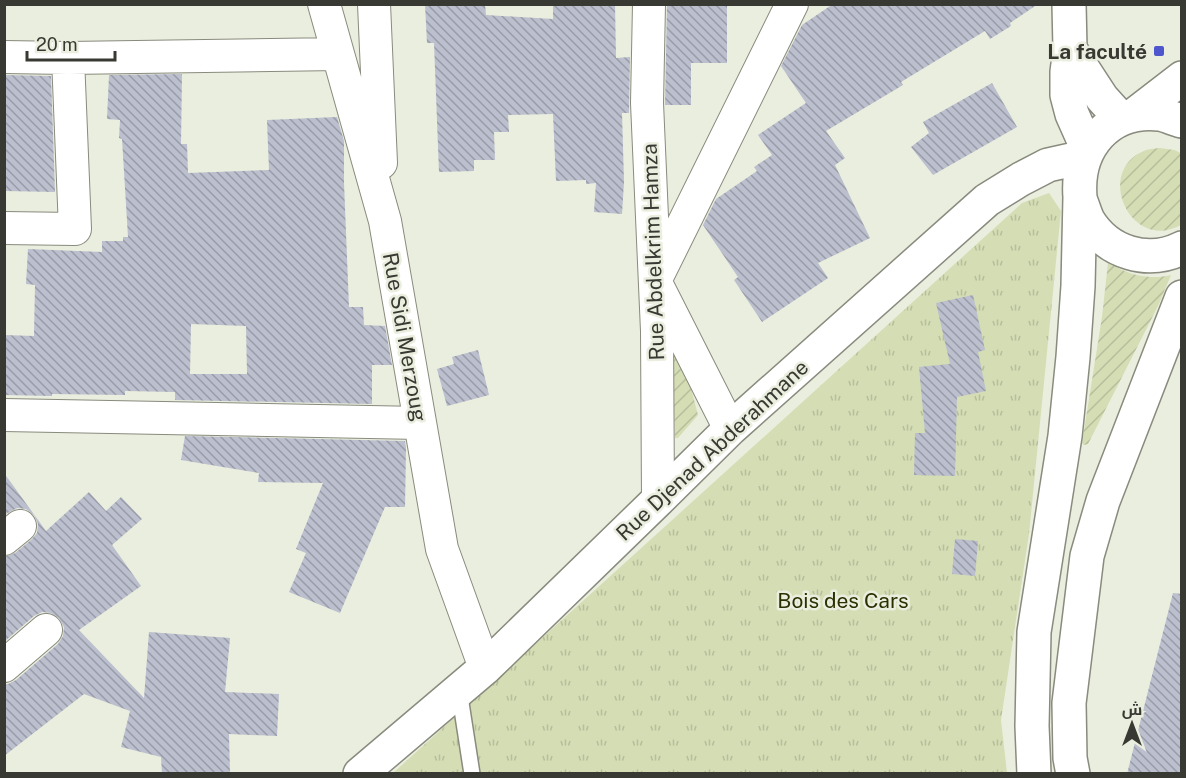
<svg xmlns="http://www.w3.org/2000/svg" width="1186" height="778" viewBox="0 0 1186 778" font-family="'Public Sans',Cairo,sans-serif">
<defs>
<pattern id="park-tufts" width="24" height="20" patternUnits="userSpaceOnUse" patternTransform="scale(1.5)"><rect width="24" height="20" fill="#d4ddb4"/><path d="M3 7l-1-3M5 7V3M7 7l1-3M15 17l-1-3M17 17v-4M19 17l1-3" fill="none" stroke="#b7be9b"/></pattern>
<pattern id="garden-furrows" width="10" height="10" patternUnits="userSpaceOnUse" patternTransform="scale(1.5)"><rect width="10" height="10" fill="#d4ddb4"/><path d="M-1 1l2-2M0 10L10 0M9 11l2-2" fill="none" stroke="#b7be9b"/></pattern>
<pattern id="building-back-hatch" width="6" height="6" patternUnits="userSpaceOnUse" patternTransform="scale(1.5)"><rect width="6" height="6" fill="#bbbfce"/><path d="M-1 5l2 2M0 0l6 6M5-1l2 2" fill="none" stroke="#999ca8"/></pattern>
</defs>
<rect width="100%" height="100%" fill="#eaeede"/>
<!-- park -->
<path fill="url(#park-tufts)" d="M1049,193l12,18 -32,323 -28,186 6,53 -615,1 630,-571z"/>
<!-- garden -->
<path fill="url(#garden-furrows)" d="M1160,148l14,2 7,3v72c-51,28 -88,-55 -35,-75 5,-1 10,-2 14,-2z
M1108,263c5,2 9,5 14,7 15,7 34,9 49,5l-13,31 -70,138 -4,1 -2,-2 20,-126z
M675,327l23,88 -20,23h-3l-4,-108z"/>
<!-- building -->
<path fill="url(#building-back-hatch)" fill-rule="evenodd" d="M425,4h60l1,11 67,4v-15h62l1,54 14,-1 -1,56h-7l2,69 -2,32 -28,-2 2,-29 -10,1v-4l-30,1 -3,-67 -45,1 1,17h-15l1,28h-21v11l-35,1 -5,-129h-7z
M667,4h60v59h-36v42h-26z
M833,4h205l-28,19 1,3 -21,13 -5,-8 -84,51 2,3 -77,46 19,27 -10,7 35,73 -52,25 10,15 -66,44 -28,-42 4,-3 -35,-52 13,-26 41,-28 -3,-4 18,-12 -14,-20 48,-32 -25,-37 21,-41z
M182,74l-1,70h6l1,29 81,-3 -2,-50 70,-3 7,24v42l5,124h14l1,18 21,1 7,39h-20v39l-197,-4v-8l-50,-1v4l-73,-1v2l-48,-1v-60l30,1 1,-51 -9,-1 2,-35 74,3v-11h21v-4h5l-6,-98 -3,-1 1,-18 -13,-1 2,-44zM191,324l55,2 1,48h-57z
M4,75l47,1 4,116 -51,-1z
M992,83l25,44 -84,48 -22,-28 18,-14 -6,-11z
M973,295l12,55 -7,2 8,39 -29,6 -2,79 -41,-1 1,-42h10l-6,-66 31,-3 -14,-61z
M478,350l11,45 -42,11 -10,-37 17,-5 -2,-7z
M185,436l220,5 1,7 -1,59h-20l-45,106 -51,-21 17,-39 -10,-4 27,-66 -65,-1 1,-9 -78,-13z
M4,473l42,58 43,-39 17,19 15,-14 21,22 -30,26 29,41 -62,44 65,68 5,-66 81,6 -5,54 54,2 -2,42 -48,-2 1,40h-68l-1,-17 -40,-10 9,-36 -46,-17 -80,62v-72h4l8,-4 42,-36 5,-8 1,-9 -5,-9 -8,-5 -9,-1 -8,4 -30,26v-85l11,-4 16,-13 6,-7 1,-9 -4,-9 -8,-6 -9,-1 -13,7z
M955,539l23,2 -3,35 -23,-2z
M1173,593l9,1v180h-55z"/>
<g fill="none" stroke-linecap="round" stroke-linejoin="round">
<defs>
<path id="lane" d="M459,690l13,84"/>
<path id="street" d="M324,4l61,217 57,328 43,119
M374,4l7,159
M649,4l-2,99 10,228 1,169
M4,57l64,1 270,-4
M4,228l71,1 -7,-171
M4,415l416,8
M730,429l-75,-148 137,-277
M4,539l16,-13
M4,666l42,-36"/>
<path id="secondary" d="M1069,4l1,45 -3,23v23l5,19 16,36
M1070,49l32,49 19,21
M1134,115l48,-37
M1080,199c3,7 5,15 8,21 20,33 60,45 94,28
M360,774l125,-106 173,-168 72,-71 257,-229 34,-21 27,-14 36,-8
M1034,774l-2,-48 2,-94 31,-196 8,-79 5,-71 2,-89c-4,-49 28,-88 79,-83 7,1 15,5 23,7
M1073,774l-3,-16 -1,-55 18,-147 16,-55 79,-204"/>
</defs>
<!-- lane casing -->
<use href="#lane" stroke="#888b7d" stroke-width="18"/>
<!-- street casing -->
<use href="#street" stroke="#888b7d" stroke-width="34"/>
<!-- secondary casing -->
<use href="#secondary" stroke="#888b7d" stroke-width="36"/>
<!-- lane -->
<use href="#lane" stroke="#fff" stroke-width="15"/>
<!-- street -->
<use href="#street" stroke="#fff" stroke-width="32"/>
<!-- secondary -->
<use href="#secondary" stroke="#fff" stroke-width="33"/>
</g>
<!-- markers -->
<rect fill="#4d56cc" stroke="#eaeede" stroke-width="2" x="1153" y="45" width="12" height="12" rx="3"/>
<g text-anchor="middle" dominant-baseline="central" stroke-width="5" stroke-linejoin="round" paint-order="stroke">
<!-- poi labels -->
<g font-size="21" font-weight="bold" fill="#383933" stroke="#eaeede" text-anchor="end">
<text x="1147" y="51">La faculté</text>
</g>
<!-- street labels -->
<g font-size="21" fill="#383933" stroke="#eaeede">
<text transform="translate(653 252) rotate(-92)">Rue Abdelkrim Hamza</text>
<text transform="translate(405 337) rotate(80)">Rue Sidi Merzoug</text>
<text transform="translate(712 450) rotate(-43)">Rue Djenad Abderahmane</text>
</g>
<!-- park labels -->
<g font-size="21" fill="#2a3000" stroke="#eaeede">
<text x="843" y="600">Bois des Cars</text>
</g>
</g>
<!-- border -->
<rect width="1186" height="778" fill="none" stroke="#383933" stroke-width="12"/>
<!-- north arrow -->
<g transform="translate(1132 724)" stroke="#eaeede" stroke-width="4.5" paint-order="stroke">
<path d="M0-4.5L10 22L0 15L-10 22Z" fill="#383933"/>
<text y="-9" font-size="16" font-weight="bold" text-anchor="middle" fill="#383933">ش</text>
</g>
<!-- scale -->
<path d="M27 51v9h88v-9" fill="none" stroke="#383933" stroke-width="3"/>
<text x="36" y="51" font-size="18" fill="#383933" stroke="#eaeede" stroke-width="4.5" paint-order="stroke">20 m</text>
</svg>
